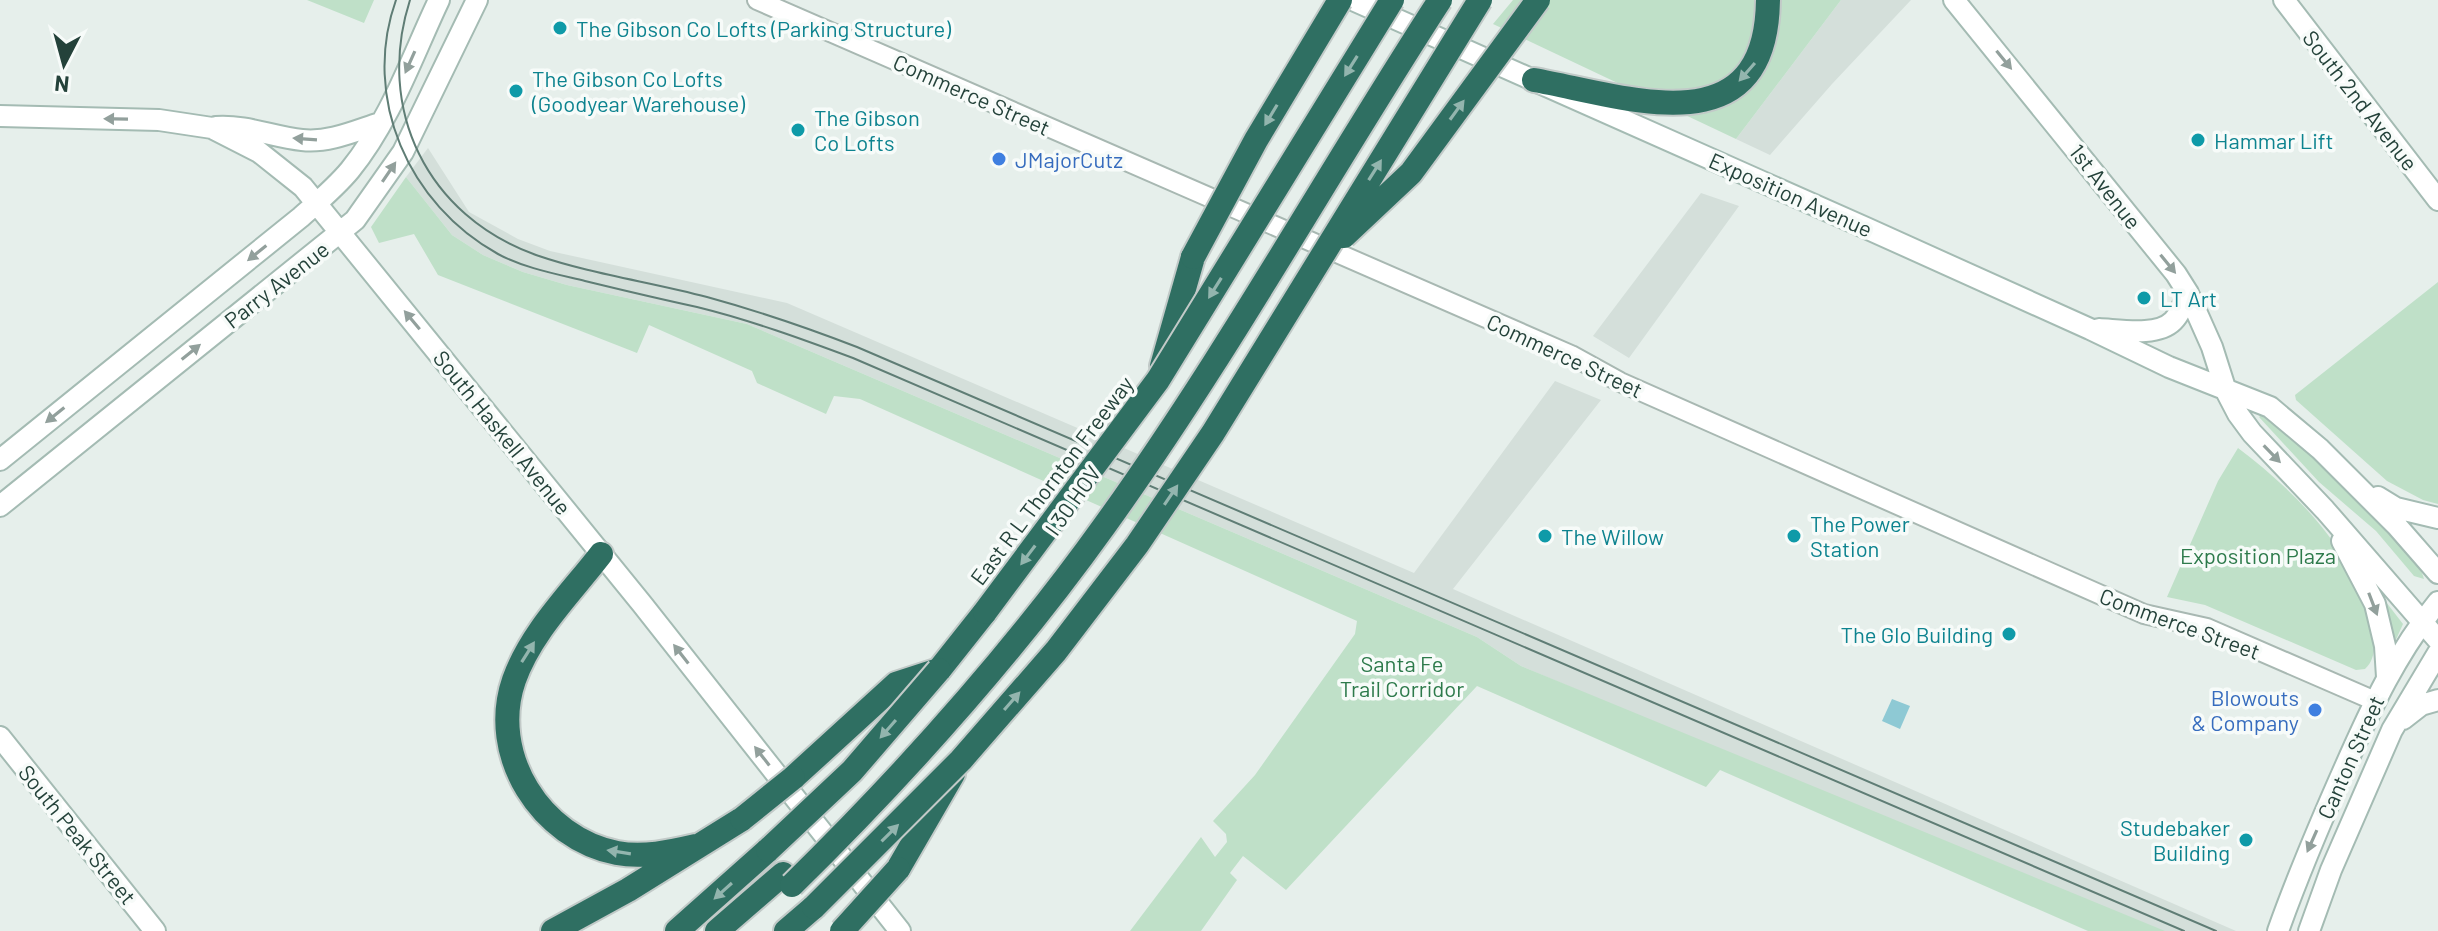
<svg xmlns="http://www.w3.org/2000/svg" width="2438" height="931" viewBox="0 0 2438 931" font-family="Barlow,sans-serif">
<rect width="100%" height="100%" fill="#e6efeb"/>
<!-- built -->
<path fill="#d4dfda" d="M1841,0h70l-79,84 -62,71 -34,-16z
M428,148l41,64 49,27 32,12 237,52 627,270 141,-192 46,19 -148,189 783,342h-90l-625,-265 -44,-29 -730,-313 -180,-39 -44,-13 -40,-17 -31,-20 -46,-58z
M1701,193l38,13 -110,152 -36,-22z"/>
<!-- green -->
<path fill="#bfe0c8" d="M307,0h67l-10,23z
M1513,0h328l-105,139 -243,-115z
M406,177l46,58 31,20 40,17 44,13 180,39 730,313 44,29 644,265h-77l-368,-161 -14,17 -229,-101 -191,204 -43,-34 -13,17 7,7 -36,51h-71l71,-94 14,20 12,-15 -1,-8 -13,-13 42,-46 100,-141 2,-13 -497,-222 -26,-3 -8,18 -69,-31 -5,-12 -103,-46 -12,28 -199,-78 -24,-41 -35,9 -8,-16z
M2438,282v222l-15,-4 -36,-19 -91,-81 -1,-5z
M2261,415c34,26 156,128 163,164l-10,-3 -38,-45 -57,-49 -60,-65z
M2238,448c57,43 117,103 133,175 3,16 7,34 -6,46l-9,1 -151,-65 -38,-8 51,-116z
M2386,602l17,22 -9,20 -9,-41z"/>
<!-- water -->
<path fill="#8ec9d4" d="M1892,699l18,7 -10,23 -18,-8z"/>
<g fill="none" stroke-linecap="round" stroke-linejoin="round">
<defs>
<path id="tertiary" d="M757,0l814,355 49,27 524,232 63,14 168,73"/>
<path id="secondary" d="M1353,0l513,228 224,101 79,38 101,40 50,42 77,77 41,47
M1954,0l222,274 12,19 24,54 14,44 12,23 14,19 73,77 113,130
M2284,0l154,200
M0,116l159,4 53,8 47,24 44,35 339,417 258,327
M216,127c31,-2 57,10 86,13 27,3 53,-9 78,-17
M2099,329c21,1 58,8 74,-8 7,-7 11,-18 15,-28
M0,460l301,-243c17,-15 35,-30 49,-47 40,-49 62,-113 89,-170
M2378,497l18,11 42,10
M0,506l355,-286 48,-68 74,-152
M2342,541l33,63 10,42 2,31
M2403,719l18,-14 17,-5
M0,737l155,194
M2278,931c20,-56 43,-110 67,-164 26,-59 52,-115 93,-165
M2309,931l22,-61 61,-140 46,-77"/>
<path id="motorway" d="M1534,80c95,17 232,69 234,-80
M1162,366l31,-109
M601,554c-30,39 -70,78 -87,126 -26,75 27,158 103,173 26,5 53,-1 79,-7
M793,778l103,-94 43,-14 46,-58
M898,869l55,-95
M553,931l75,-41 114,-71
M677,931l91,-81
M717,931l66,-57
M786,931l28,-24"/>
</defs>
<!-- tertiary casing -->
<use href="#tertiary" stroke="#a8b8b2" stroke-width="22"/>
<!-- secondary casing -->
<use href="#secondary" stroke="#a4bbb3" stroke-width="24"/>
<!-- motorway casing -->
<use href="#motorway" stroke="#c2cac8" stroke-width="28"/>
<!-- tertiary -->
<use href="#tertiary" stroke="#fff" stroke-width="18"/>
<!-- secondary -->
<use href="#secondary" stroke="#fff" stroke-width="20"/>
<!-- motorway -->
<use href="#motorway" stroke="#2f6f62" stroke-width="24"/>
<!-- tram -->
<path stroke="#5f7d75" stroke-width="2" d="M396,0c-35,98 13,205 102,254 26,14 58,20 87,27 37,9 75,18 112,26 53,13 105,32 156,51l1331,573
M410,0c-35,109 17,216 126,255 55,19 115,27 171,42 51,14 101,31 150,50l1359,584"/>
<defs>
<path id="motorway-bridge" d="M1344,236l67,-63 127,-173
M1193,257l63,-117 84,-140
M985,612l173,-232 234,-380
M742,819l51,-41
M768,850l84,-79 87,-101
M792,885c114,-112 220,-230 313,-360 121,-168 222,-351 335,-525
M814,907l147,-147 95,-109 81,-106 76,-112 267,-433
M842,931l56,-62"/>
</defs>
<!-- motorway-bridge casing -->
<use href="#motorway-bridge" stroke="#c2cac8" stroke-width="28" stroke-linecap="butt"/>
<!-- motorway-bridge -->
<use href="#motorway-bridge" stroke="#2f6f62" stroke-width="24"/>
</g>
<!-- one-way arrows -->
<defs><path id="oneway-solid" d="M-6-.8H1V-3.2L6.5 0L1 3.2V.8H-6Z" transform="scale(2)"/></defs>
<g fill="#92a09c">
<use href="#oneway-solid" transform="translate(2004 60) rotate(51)"/>
<use href="#oneway-solid" transform="translate(410 62) rotate(114)"/>
<use href="#oneway-solid" transform="translate(116 119) rotate(-179)"/>
<use href="#oneway-solid" transform="translate(305 139) rotate(-176)"/>
<use href="#oneway-solid" transform="translate(389 172) rotate(-56)"/>
<use href="#oneway-solid" transform="translate(257 253) rotate(141)"/>
<use href="#oneway-solid" transform="translate(2168 264) rotate(51)"/>
<use href="#oneway-solid" transform="translate(412 320) rotate(-130)"/>
<use href="#oneway-solid" transform="translate(191 352) rotate(-39)"/>
<use href="#oneway-solid" transform="translate(55 415) rotate(141)"/>
<use href="#oneway-solid" transform="translate(2272 454) rotate(46)"/>
<use href="#oneway-solid" transform="translate(2373 604) rotate(69)"/>
<use href="#oneway-solid" transform="translate(681 654) rotate(-128)"/>
<use href="#oneway-solid" transform="translate(762 756) rotate(-128)"/>
<use href="#oneway-solid" transform="translate(2312 841) rotate(114)"/>
</g>
<g fill="#93b5ae">
<use href="#oneway-solid" transform="translate(1351 66) rotate(122)"/>
<use href="#oneway-solid" transform="translate(1747 72) rotate(131)"/>
<use href="#oneway-solid" transform="translate(1457 110) rotate(-54)"/>
<use href="#oneway-solid" transform="translate(1271 115) rotate(121)"/>
<use href="#oneway-solid" transform="translate(1375 170) rotate(-58)"/>
<use href="#oneway-solid" transform="translate(1215 288) rotate(122)"/>
<use href="#oneway-solid" transform="translate(1171 495) rotate(-56)"/>
<use href="#oneway-solid" transform="translate(1028 555) rotate(127)"/>
<use href="#oneway-solid" transform="translate(528 652) rotate(-58)"/>
<use href="#oneway-solid" transform="translate(1012 701) rotate(-49)"/>
<use href="#oneway-solid" transform="translate(888 729) rotate(131)"/>
<use href="#oneway-solid" transform="translate(890 833) rotate(-45)"/>
<use href="#oneway-solid" transform="translate(619 852) rotate(-171)"/>
<use href="#oneway-solid" transform="translate(723 891) rotate(138)"/>
</g>
<!-- markers -->
<g fill="#0f9aa8" stroke="#f7fbf9" stroke-width="3">
<circle cx="560" cy="28" r="8"/>
<circle cx="516" cy="91" r="8"/>
<circle cx="798" cy="130" r="8"/>
<circle cx="2198" cy="140" r="8"/>
<circle cx="2144" cy="298" r="8"/>
<circle cx="1545" cy="536" r="8"/>
<circle cx="1794" cy="536" r="8"/>
<circle cx="2009" cy="634" r="8"/>
<circle cx="2246" cy="840" r="8"/>
</g>
<g fill="#3f7fe0" stroke="#f7fbf9" stroke-width="3">
<circle cx="999" cy="159" r="8"/>
<circle cx="2315" cy="710" r="8"/>
</g>
<g text-anchor="middle" dominant-baseline="central" stroke-width="7" stroke-linejoin="round" paint-order="stroke">
<!-- culture labels -->
<g font-size="22" fill="#0d838f" stroke="#f7fbf9" text-anchor="start">
<text x="576" y="28">The Gibson Co Lofts (Parking Structure)</text>
<text x="532" y="78">The Gibson Co Lofts<tspan x="532" dy="25">(Goodyear Warehouse)</tspan></text>
<text x="814" y="117">The Gibson<tspan x="814" dy="25">Co Lofts</tspan></text>
<text x="2214" y="140">Hammar Lift</text>
<text x="2160" y="298">LT Art</text>
<text x="1810" y="523">The Power<tspan x="1810" dy="25">Station</tspan></text>
<text x="1561" y="536">The Willow</text>
<text x="1993" y="634" text-anchor="end">The Glo Building</text>
<text x="2230" y="827" text-anchor="end">Studebaker<tspan x="2230" dy="25">Building</tspan></text>
</g>
<!-- street labels -->
<g font-size="22" fill="#24423a" stroke="#f7fbf9">
<text transform="translate(972 94) rotate(24)">Commerce Street</text>
<text transform="translate(2361 100) rotate(52)">South 2nd Avenue</text>
<text transform="translate(2106 186) rotate(52)">1st Avenue</text>
<text transform="translate(1791 194) rotate(24)">Exposition Avenue</text>
<text transform="translate(276 284) rotate(-38)">Parry Avenue</text>
<text transform="translate(1565 355) rotate(25)">Commerce Street</text>
<text transform="translate(503 432) rotate(51)">South Haskell Avenue</text>
<text transform="translate(1051 480) rotate(-53)">East R L Thornton Freeway</text>
<text transform="translate(1072 500) rotate(-55)">I 30 HOV</text>
<text transform="translate(2180 623) rotate(20)">Commerce Street</text>
<text transform="translate(2350 757) rotate(-66)">Canton Street</text>
<text transform="translate(78 834) rotate(51)">South Peak Street</text>
</g>
<!-- shop labels -->
<g font-size="22" fill="#366cbe" stroke="#f7fbf9" text-anchor="start">
<text x="1015" y="159">JMajorCutz</text>
<text x="2299" y="697" text-anchor="end">Blowouts<tspan x="2299" dy="25">&amp; Company</tspan></text>
</g>
<!-- park labels -->
<g font-size="22" fill="#2d7a4b" stroke="#f7fbf9">
<text x="2258" y="555">Exposition Plaza</text>
<text x="1402" y="663">Santa Fe<tspan x="1402" dy="25">Trail Corridor</tspan></text>
</g>
</g>
<!-- north arrow -->
<g transform="translate(64 64) rotate(186)" stroke="#f7fbf9" stroke-width="6" paint-order="stroke">
<path d="M0-6L14 30L0 20L-14 30Z" fill="#24423a"/>
<text y="-12" font-size="22" font-weight="bold" text-anchor="middle" fill="#24423a">N</text>
</g>
</svg>
